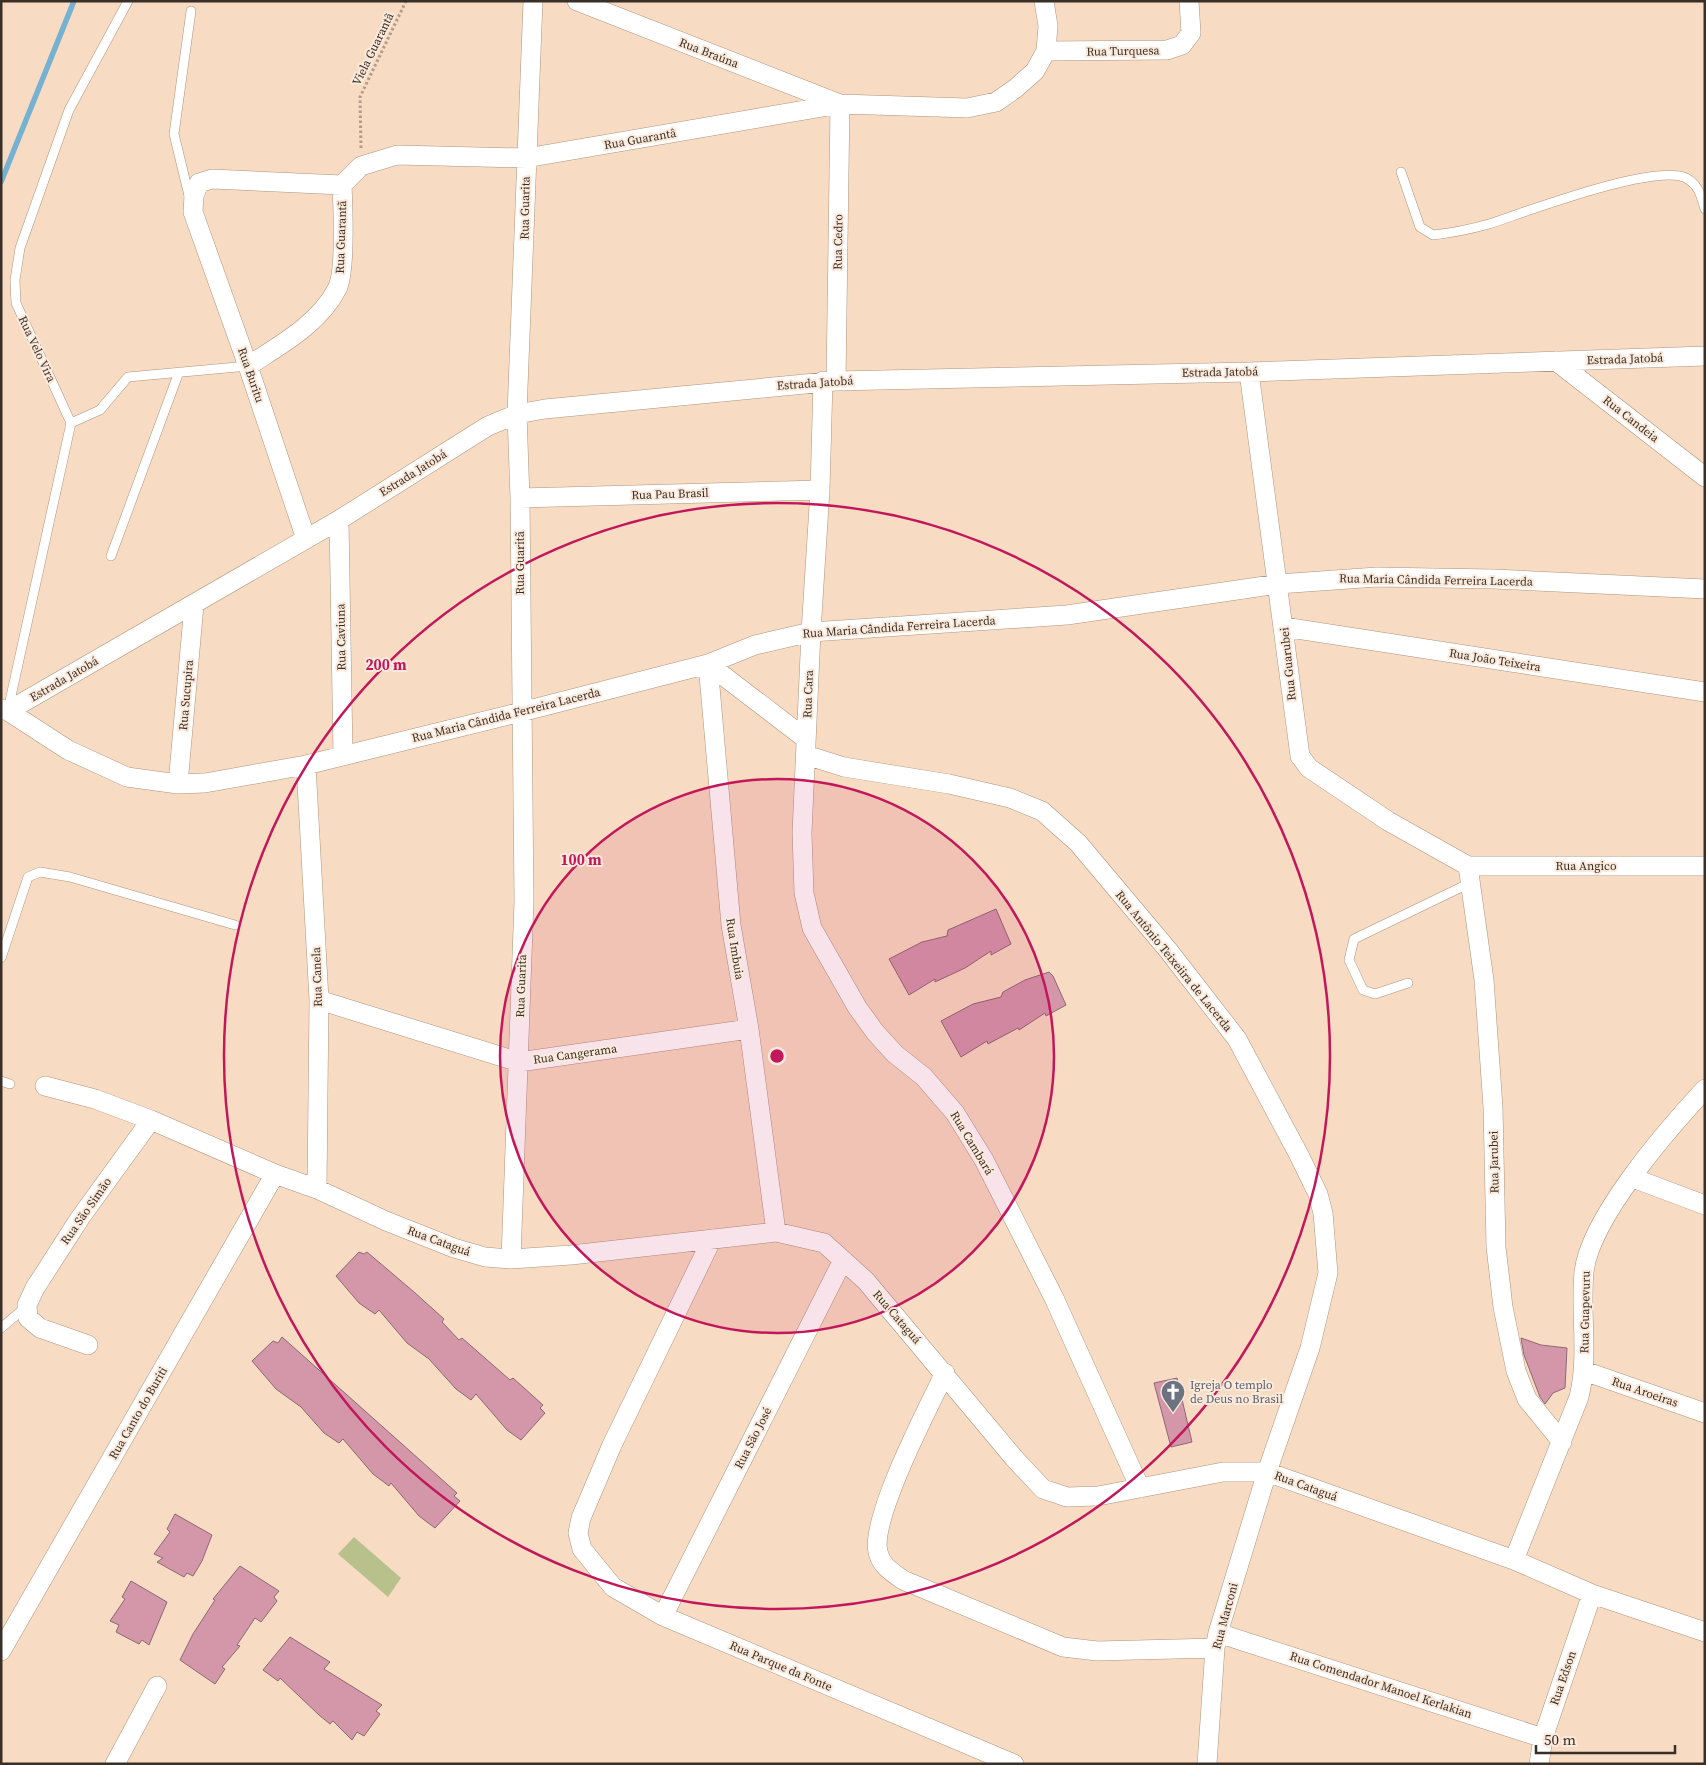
<svg xmlns="http://www.w3.org/2000/svg" width="1706" height="1765" viewBox="0 0 1706 1765" font-family="'Source Serif 4',serif">
<rect width="100%" height="100%" fill="#f7dbc2"/>
<!-- green -->
<path fill="#b8c18b" d="M354,1537l47,41 -13,19 -50,-43z"/>
<g fill="none" stroke-linecap="round" stroke-linejoin="round">
<!-- stream -->
<path stroke="#75b2d1" stroke-width="5.5" d="M1,182l73,-181"/>
</g>
<!-- building -->
<path fill="#d497aa" stroke="#8b6973" d="M996,909l15,35 -20,11v-4l-26,17 -30,14v-3l-26,16 -20,-36 33,-17 25,-6 1,-6z
M1049,972l4,4 13,29 -20,11 -1,-3 -26,17 -1,-2 -30,16 -1,-3 -26,16 -20,-36 32,-17 28,-7 2,-5 22,-12z
M359,1252l5,2 3,-2 47,40 30,27 -2,3 17,18 3,-2 48,42 3,-2 30,27 -3,3 5,5 -24,27 -14,-10 -31,-36 -5,6 -15,-11 -27,-30 -22,-16 -28,-33 -4,4 -16,-11 -23,-27z
M282,1337l175,156 -3,3 6,5 -25,27 -16,-12 -28,-33 -2,3 -16,-12 -30,-35 -4,4 -15,-10 -23,-26 -25,-18 -24,-28 21,-20 5,2z
M1521,1338l20,7 26,3 -2,40 -12,5 -8,11 -5,-7 -16,-42z
M1177,1378l15,64 -21,5 -17,-64z
M175,1514l37,21 -10,26 -9,15 -6,-3 -3,4 -27,-15 6,-4 -9,-4 16,-22 -3,-3z
M240,1566l39,25 -5,6 3,4 -16,21 -6,-4 -18,27 3,1 -18,21 3,2 -10,15 -35,-24 13,-26 22,-34 -2,-1z
M131,1581l36,21 -18,43 -7,-5 -3,4 -23,-12 3,-7 -9,-4 15,-22 -3,-2z
M290,1637l40,25 -6,7 58,36 -6,6 4,3 -16,22 -7,-4 -5,8 -19,-19 -3,3 -11,-9 -39,-37 -2,3 -15,-11z"/>
<g fill="none" stroke-linecap="round" stroke-linejoin="round">
<defs>
<path id="lane" d="M1401,172l19,55 13,8c19,-2 38,-6 56,-11 37,-12 165,-61 197,-46 13,7 15,18 19,31
M190,200l-16,-66 17,-123
M71,423l29,-13 28,-33 120,-11
M111,556l68,-184
M8,710l63,-287 -55,-120 -1,-23 5,-32 49,-138 59,-109
M1,958l27,-81 12,-5 30,5 165,48
M1408,983l-33,11 -12,-4 -14,-30 5,-21 116,-56
M1,1081l9,3
M1,1328l26,-22"/>
<path id="street" d="M577,1l263,103 -4,277
M1046,51l121,-1 15,-5 9,-12 -2,-32
M1556,361l149,116
M248,366c32,-21 71,-42 89,-77 9,-17 6,-82 5,-104
M1249,372l51,384 9,12 79,53 80,45
M823,381l-3,109 -9,142 -9,201 2,60 8,35 45,79 18,25 20,22 29,23 31,36 29,47 70,138 86,190
M520,498l300,-8
M339,520l4,235
M306,539l-58,-173 -55,-154 1,-16 5,-13 13,-4 130,6 19,-19 36,-11 129,3 314,-54 127,4 29,-6 20,-14 19,-17 11,-20 2,-25 -4,-25
M1284,627l421,65
M708,664l23,261 18,104 27,203
M708,664l98,75
M1,709l7,2 60,39 59,27 51,7 27,-1 101,-18 215,-53 187,-48 47,-19 56,-13 256,-17 211,-31 99,-7 117,2 211,10
M8,711l331,-191 149,-94 29,-12 28,-5 291,-28 413,-9 456,-16
M806,755l38,12 105,17 61,14 32,13 36,32 90,107 69,89 62,116 19,39 5,19 5,60 -18,75 -43,124 -49,161 -3,15 -8,116
M306,765l13,235 -2,189
M178,784l16,-179
M1468,866l16,114 9,127 3,140 7,60 13,64 11,28 35,43
M1468,866h237
M319,1000l200,62 230,-33
M45,1086l50,13 56,21 124,54 42,15 69,32 68,27 31,9 26,2 60,-4 205,-23 48,11 42,38 148,177 29,31 24,8 31,-1 125,-24h44l247,88 78,34 113,38
M1633,1178l72,27
M712,1239l-100,206 -31,73 -3,15 4,16 31,38 50,29 351,148
M511,1259l13,-358 -4,-403 -3,-84 16,-413
M88,1345l-48,-17 -12,-10 -1,-13 8,-17 45,-70 71,-98
M1584,1371l121,42
M945,1373c-17,35 -75,146 -67,179 3,14 14,20 25,28l160,67 34,4 118,-3
M1514,1560l65,-163c10,-41 1,-83 5,-125 6,-54 84,-143 121,-183
M663,1616l180,-356
M1218,1633l325,105
M1,1651l274,-477
M115,1764l42,-78
M1539,1764l4,-26 49,-144"/>
</defs>
<!-- lane casing -->
<use href="#lane" stroke="#ae947d" stroke-width="10"/>
<!-- street casing -->
<use href="#street" stroke="#ae947d" stroke-width="20"/>
<!-- path -->
<path stroke="#b29c89" stroke-width="3" stroke-dasharray="2.5 2.5" stroke-linecap="butt" d="M361,148l-1,-51 46,-96"/>
<!-- lane -->
<use href="#lane" stroke="#fff" stroke-width="9"/>
<!-- street -->
<use href="#street" stroke="#fff" stroke-width="19"/>
</g>
<!-- distance rings -->
<circle cx="777" cy="1056" r="277" fill="#c2185b" fill-opacity=".12"/>
<g fill="none" stroke="#c2185b" stroke-width="2.5">
<circle cx="777" cy="1056" r="277"/>
<circle cx="777" cy="1056" r="553"/>
</g>
<!-- icons -->
<defs>
<symbol id="church-pin" viewBox="-11 -11 22 30"><path d="M0 17L-7.5 6A9.5 9.5 0 1 1 7.5 6Z" fill="#6b7280" stroke="#fbeadb"/><path d="M-1.2-6h2.4v3.5h3.3v2.4h-3.3V6h-2.4V-.1h-3.3v-2.4h3.3Z" fill="#fff"/></symbol>
</defs>
<g fill-rule="evenodd">
<use href="#church-pin" x="1159" y="1378" width="28" height="38"/>
</g>
<g text-anchor="middle" dominant-baseline="central" stroke-width="4" stroke-linejoin="round" paint-order="stroke">
<!-- street labels -->
<g font-size="12" fill="#3a2f26" stroke="#fbeadb">
<text transform="translate(373 49) rotate(-64)">Viela Guarantã</text>
<text transform="translate(1123 51) rotate(-1)">Rua Turquesa</text>
<text transform="translate(709 53) rotate(21)">Rua Braúna</text>
<text transform="translate(640 139) rotate(-10)">Rua Guarantâ</text>
<text transform="translate(525 208) rotate(-89)">Rua Guarita</text>
<text transform="translate(341 237) rotate(-88)">Rua Guarantã</text>
<text transform="translate(838 242) rotate(-89)">Rua Cedro</text>
<text transform="translate(37 349) rotate(65)">Rua Velo Vira</text>
<text transform="translate(1625 359) rotate(-2)">Estrada Jatobá</text>
<text transform="translate(1220 372) rotate(-1)">Estrada Jatobá</text>
<text transform="translate(251 375) rotate(71)">Rua Buritu</text>
<text transform="translate(815 383) rotate(-4)">Estrada Jatobá</text>
<text transform="translate(1631 419) rotate(38)">Rua Candeia</text>
<text transform="translate(413 473) rotate(-32)">Estrada Jatobá</text>
<text transform="translate(670 494) rotate(-2)">Rua Pau Brasil</text>
<text transform="translate(520 563) rotate(-90)">Rua Guaritã</text>
<text transform="translate(1436 580) rotate(1)">Rua Maria Cândida Ferreira Lacerda</text>
<text transform="translate(899 627) rotate(-4)">Rua Maria Cândida Ferreira Lacerda</text>
<text transform="translate(341 637) rotate(-91)">Rua Caviuna</text>
<text transform="translate(1495 660) rotate(9)">Rua João Teixeira</text>
<text transform="translate(1288 664) rotate(-96)">Rua Guarubei</text>
<text transform="translate(64 679) rotate(-30)">Estrada Jatobá</text>
<text transform="translate(808 694) rotate(-88)">Rua Cara</text>
<text transform="translate(186 695) rotate(-85)">Rua Sucupira</text>
<text transform="translate(506 715) rotate(-14)">Rua Maria Cândida Ferreira Lacerda</text>
<text x="1586" y="866">Rua Angico</text>
<text transform="translate(735 949) rotate(81)">Rua Imbuia</text>
<text transform="translate(1174 961) rotate(51)">Rua Antônio Teixeiira de Lacerda</text>
<text transform="translate(317 977) rotate(-92)">Rua Canela</text>
<text transform="translate(521 986) rotate(-88)">Rua Guarita</text>
<text transform="translate(575 1054) rotate(-8)">Rua Cangerama</text>
<text transform="translate(972 1143) rotate(59)">Rua Cambará</text>
<text transform="translate(1494 1162) rotate(-91)">Rua Jarubei</text>
<text transform="translate(86 1211) rotate(-55)">Rua São Simão</text>
<text transform="translate(439 1241) rotate(20)">Rua Cataguá</text>
<text transform="translate(1585 1312) rotate(-89)">Rua Guapevuru</text>
<text transform="translate(897 1317) rotate(49)">Rua Cataguá</text>
<text transform="translate(1645 1392) rotate(19)">Rua Aroeiras</text>
<text transform="translate(138 1413) rotate(-60)">Rua Canto do Buriti</text>
<text transform="translate(753 1438) rotate(-63)">Rua São José</text>
<text transform="translate(1306 1486) rotate(20)">Rua Cataguá</text>
<text transform="translate(1225 1616) rotate(-75)">Rua Marconi</text>
<text transform="translate(781 1666) rotate(23)">Rua Parque da Fonte</text>
<text transform="translate(1563 1678) rotate(-71)">Rua Edson</text>
<text transform="translate(1381 1685) rotate(18)">Rua Comendador Manoel Kerlakian</text>
</g>
<!-- worship labels -->
<g font-size="12" fill="#5b616d" stroke="#fbeadb" text-anchor="start">
<text x="1190" y="1385">Igreja O templo<tspan x="1190" dy="14">de Deus no Brasil</tspan></text>
</g>
</g>
<circle cx="777" cy="1056" r="8" fill="#c2185b" stroke="#fbeadb" stroke-width="2.5"/>
<g font-size="15" text-anchor="middle" font-weight="bold" fill="#c2185b" stroke="#fbeadb" stroke-width="4" stroke-linejoin="round" paint-order="stroke">
<text x="386" y="670">200 m</text>
<text x="581" y="865">100 m</text>
</g>
<!-- border -->
<rect width="1706" height="1765" fill="none" stroke="#3a2f26" stroke-width="5"/>
<!-- scale -->
<path d="M1536 1745v8h139v-8" fill="none" stroke="#3a2f26" stroke-width="2.5"/>
<text x="1544" y="1745" font-size="15" fill="#3a2f26" stroke="#fbeadb" stroke-width="4" paint-order="stroke">50 m</text>
</svg>
